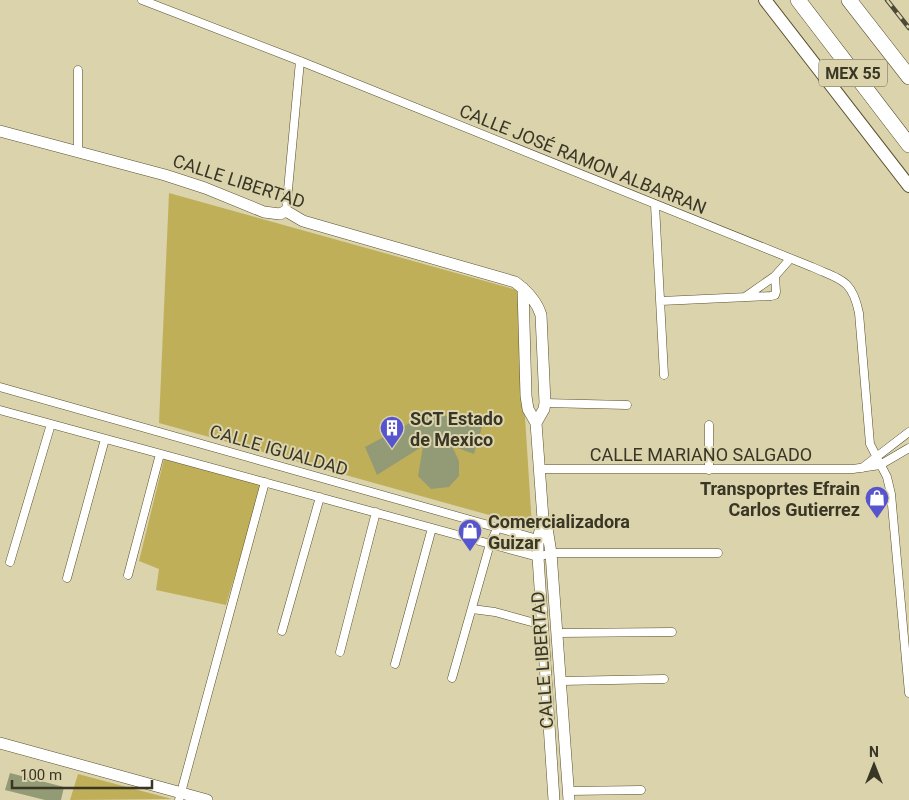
<svg xmlns="http://www.w3.org/2000/svg" width="909" height="800" viewBox="0 0 909 800" font-family="Roboto,sans-serif">
<rect width="100%" height="100%" fill="#dbd3ac"/>
<!-- green -->
<path fill="#c0af59" d="M169,193l348,97 15,237 -373,-104z
M165,455l98,27 -37,123 -70,-15 3,-21 -20,-8z
M78,774l94,25 -102,1z"/>
<!-- building -->
<path fill="#939b76" d="M432,411l50,16 -8,27 -22,-8 7,15v15l-10,11 -18,2 -13,-13 5,-30 -46,29 -12,-28z
M10,773l54,14 -3,13h-16l-40,-10z"/>
<g fill="none" stroke-linecap="round" stroke-linejoin="round">
<defs>
<path id="street" d="M142,0l158,61 512,206c29,13 40,12 47,46l11,131 17,33 4,17 18,199
M78,152v-82
M655,205l9,170
M286,211l14,-150
M745,297l30,-21 15,-17
M661,301l110,-5 4,-1 1,-3 -1,-16
M0,387l541,153
M545,403l82,2
M0,410l538,147 13,-4h167
M709,425v45
M862,468l47,-36
M539,469h314l27,-4 29,-17
M10,562l41,-138
M128,575l32,-121
M67,578l38,-139
M472,609l23,3 40,11 8,-1
M282,631l38,-134
M558,633l114,-1
M340,652l36,-140
M395,664l37,-136
M452,678l38,-134 8,-17
M561,681l103,-2
M568,791l73,-1
M179,800l86,-318"/>
<path id="secondary" d="M0,131l165,44 40,13 59,24 16,2 6,-3 17,10 212,61c11,8 22,20 26,33l4,88 -1,6 -8,14
M523,288l3,108 2,13 8,14 7,96 4,9 4,25 18,247
M543,519l-5,20v18l16,243
M0,743l207,57"/>
<path id="primary" d="M765,0l144,186"/>
<path id="highway" d="M798,0l111,145
M849,0l60,77"/>
</defs>
<!-- street casing -->
<use href="#street" stroke="#57502c" stroke-width="9"/>
<!-- secondary casing -->
<use href="#secondary" stroke="#57502c" stroke-width="12"/>
<!-- primary casing -->
<use href="#primary" stroke="#57502c" stroke-width="14"/>
<!-- highway casing -->
<use href="#highway" stroke="#57502c" stroke-width="16"/>
<!-- street -->
<use href="#street" stroke="#fff" stroke-width="8"/>
<!-- secondary -->
<use href="#secondary" stroke="#fff" stroke-width="11"/>
<!-- primary -->
<use href="#primary" stroke="#fff" stroke-width="12"/>
<!-- highway -->
<use href="#highway" stroke="#fff" stroke-width="15"/>
<defs>
<path id="rail" d="M887,0l22,28"/>
</defs>
<!-- rail casing -->
<use href="#rail" stroke="#4c4936" stroke-width="4.5"/>
<!-- rail -->
<use href="#rail" stroke="#dbd3ac" stroke-width="2.5" stroke-dasharray="8" stroke-linecap="butt"/>
</g>
<!-- icons -->
<defs>
<symbol id="building-pin" viewBox="-11 -11 22 30"><path d="M0 17L-7.5 6A9.5 9.5 0 1 1 7.5 6Z" fill="#5655cd" stroke="#dbd3ac"/><path d="M-4-6H4V6H1V3H-1V6H-4ZM-2.5-4.3h1.7v1.8h-1.7ZM.8-4.3h1.7v1.8H.8ZM-2.5-1h1.7V.8h-1.7ZM.8-1h1.7V.8H.8Z" fill="#fff"/></symbol>
<symbol id="shop-pin" viewBox="-11 -11 22 30"><path d="M0 17L-7.5 6A9.5 9.5 0 1 1 7.5 6Z" fill="#5655cd" stroke="#dbd3ac"/><path d="M-5-2.5h2.3a2.7 3.5 0 0 1 5.4 0H5L5.5 6h-11ZM-1.5-2.5h3a1.5 2.3 0 0 0-3 0Z" fill="#fff"/></symbol>
</defs>
<g fill-rule="evenodd">
<use href="#building-pin" x="378" y="414" width="28" height="38"/>
<use href="#shop-pin" x="863" y="484" width="28" height="38"/>
<use href="#shop-pin" x="456" y="517" width="28" height="38"/>
</g>
<g text-anchor="middle" dominant-baseline="central" stroke-width="4" stroke-linejoin="round" paint-order="stroke">
<!-- shield labels -->
<rect fill="#dbd3ac" stroke="#6a654e" stroke-width="1" x="819" y="59.5" width="68" height="27" rx="4"/>
<g font-size="16" font-weight="bold" fill="#393626">
<text x="853" y="73">MEX 55</text>
</g>
<!-- street labels -->
<g font-size="18" fill="#393626" stroke="#dbd3ac">
<text transform="translate(583 159) rotate(22)">CALLE JOSÉ RAMON ALBARRAN</text>
<text transform="translate(239 181) rotate(18)">CALLE LIBERTAD</text>
<text transform="translate(279 450) rotate(16)">CALLE IGUALDAD</text>
<text x="701" y="454">CALLE MARIANO SALGADO</text>
<text transform="translate(542 660) rotate(-94)">CALLE LIBERTAD</text>
</g>
<!-- poi labels -->
<g font-size="18" font-weight="bold" fill="#393626" stroke="#dbd3ac" text-anchor="start">
<text x="410" y="418">SCT Estado<tspan x="410" dy="21">de Mexico</tspan></text>
<text x="860" y="488" text-anchor="end">Transpoprtes Efrain<tspan x="860" dy="21">Carlos Gutierrez</tspan></text>
<text x="488" y="521">Comercializadora<tspan x="488" dy="21">Guizar</tspan></text>
</g>
</g>
<!-- north arrow -->
<g transform="translate(874 765)" stroke="#dbd3ac" stroke-width="4" paint-order="stroke">
<path d="M0-4L9 19L0 12L-9 19Z" fill="#393626"/>
<text y="-8" font-size="14" font-weight="bold" text-anchor="middle" fill="#393626">N</text>
</g>
<!-- scale -->
<path d="M12 780v8h140v-8" fill="none" stroke="#393626" stroke-width="2.5"/>
<text x="20" y="780" font-size="15" fill="#393626" stroke="#dbd3ac" stroke-width="4" paint-order="stroke">100 m</text>
</svg>
